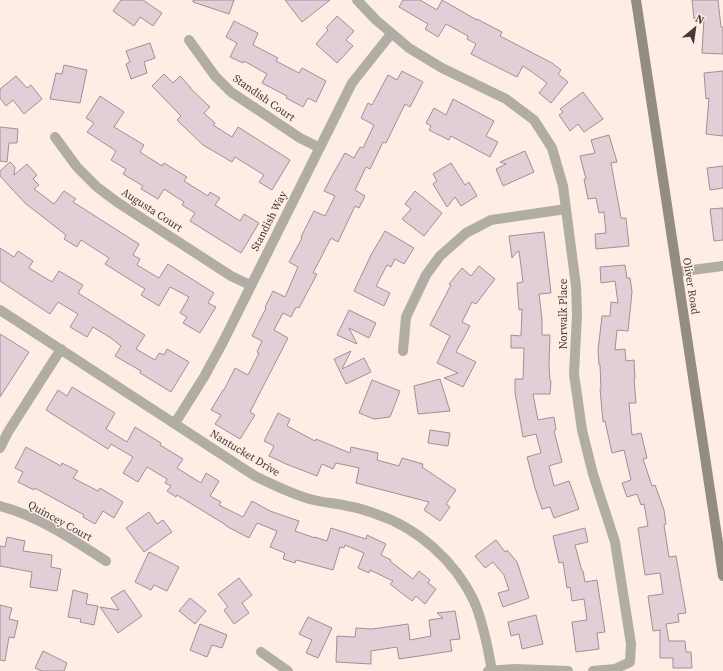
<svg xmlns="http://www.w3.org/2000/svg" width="723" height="671" viewBox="0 0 723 671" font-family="'Source Serif 4',serif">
<rect width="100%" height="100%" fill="#feede4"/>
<!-- building -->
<path fill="#e3cdd7" stroke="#a38e98" d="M121,0h22l19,13 -9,13 -13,-9 -6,9 -21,-15z
M193,0h41l-5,14 -36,-12z
M285,0h45l-28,22z
M403,0h17l17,10 5,-10 35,20v-1l25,13 -2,4 52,27 9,7 -3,4 10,8 -17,21 -12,-10 8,-10 -15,-11 -9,-6 -6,11 -46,-23 5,-10 -9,-5 1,-3 -22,-12 -8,13 -13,-8 3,-5 -29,-17z
M692,0h26l3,27h2v27l-21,-1 2,-35 -10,1z
M337,16l17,15 -8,9 7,6 -16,17 -21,-19 12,-14 -2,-2z
M234,21l24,12 -5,12 25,13 -2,3 23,12 3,-5 24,13 -10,21 -8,-4 -5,9 -17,-9 1,-2 -25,-13 5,-9 -23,-13 -1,2 -13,-6 7,-14 -11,-6z
M150,43l5,15 -11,4 3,11 -16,6 -5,-15 4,-2 -4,-11z
M64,65l23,5 -7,33 -30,-4 6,-26 6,1z
M402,71l21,11 -13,25 -5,-3 -19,39 -3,-1 -13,27 -4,-2 -11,23 10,6 -6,12 -4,-2 -17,36 -7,-4 -18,35 4,1 -18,34 -3,-1 -5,10 -8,-4 -9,17 14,8 -38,74 5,3 -15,24 -25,-15 6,-9 -10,-5 12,-20h1l11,-22 13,7 11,-22 -2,-1 5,-11 -10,-5 14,-28 -1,-1 8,-16 12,6 13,-30 -9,-5 13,-24 -1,-1 13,-26 11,5 10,-20 -11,-5 9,-17 12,-21 9,5 6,-11 3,1 11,-23 -13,-7 7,-15 4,2 16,-30 9,5z
M723,71v65l-17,-2 3,-36 -3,1 -2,-26z
M164,74l9,9 7,-7 11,12h-1l20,19 -6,6 11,10 -2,2 19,12 6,-10 52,33 -18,30 -13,-8 5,-7 -29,-18 -3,5 -29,-17 -26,-25 4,-4 -29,-30z
M16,76l11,12 4,-3 11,14 -18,15 -11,-14 -7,6 -6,-8v-9z
M583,92l20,27 -19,13 -6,-8 -8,7 -11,-16 4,-3 -3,-3z
M100,96l24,16 -10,15 30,18 -4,7 22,14 2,-3 23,14 -3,4 24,15 2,-4 10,6 -5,7 25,16 4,-7 15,9 -18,30 -51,-32 5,-8 -13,-8 2,-3 -20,-13 -6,10 -17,-10 2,-3 -20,-12 3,-5 -15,-9 5,-9 -29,-19 7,-9 -8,-5z
M453,99l41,22 -8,15 12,6 -8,15 -39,-21 -2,4 -20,-10 2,-4 -5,-3 8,-15 12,7z
M0,127l18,2 -1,14h-8l-2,19 -7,-1z
M609,135l8,27 -6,1 10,55h5l3,28 -33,3 -1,-15 11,-1 -2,-21 -5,1 -3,-15 -8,1 -4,-20h2l-6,-23 15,-3 -4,-13z
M525,151l9,21 -31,14 -7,-17 10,-5 -6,-2z
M10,162l5,5 -1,8 13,-11 10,11 -4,4 6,6 -5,4 20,15 10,-13 12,8 -3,3 66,42 -6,11 7,4 -3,6 22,13 9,-14 46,29 -6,10 8,4 -16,26 -17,-10 4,-6 -7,-4 9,-16 -19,-10 -11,19 -18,-11 4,-6 -40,-25 4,-6 -28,-18 -4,7 -13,-8 2,-4 -41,-32 -25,-27v-5z
M451,163l14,22 4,-3 8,14 -16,10 -6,-9 -8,10 -14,-23 4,-3 -4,-7z
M723,166v22l-13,2 -3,-22z
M415,191l27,22 -18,23 -22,-17 9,-10 -6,-5z
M723,208v32l-9,1 -4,-32z
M385,231l29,17 -10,16 -9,-5 -4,8 -4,-2 -11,21 14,7 -6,13 -30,-15 17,-36z
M544,232l7,61 -12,1 3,25v16h8l-1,29 1,17h1l-1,13h-17l5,26 16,-3 2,13 -2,1 8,31 -13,4 5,20 15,-5 10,28 -25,9 -4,-11 -8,2 -7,-21 -8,-31 14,-4 -5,-19 -13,3 -8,-44v-14h8l1,-31h-13v-13l10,1 1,-27 -3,1 -2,-27 6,-1 -4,-31 -2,1 -5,6 -3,-22z
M0,248l14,9 4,-6 15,10 -4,7 23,14 7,-11 24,14 -5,8 67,42 -9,14 19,11 4,-7 5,2 3,-6 22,13 -18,30 -31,-19 1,-2 -26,-15 6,-10 -10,-8 -18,-11 -6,10 -17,-10 8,-13 -20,-12 -8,12 -50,-33z
M625,265l2,13h3l2,14 -4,39 -11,-1 -2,20 10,-1 1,12 8,-1 1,19h-1l2,24h-7l3,32 9,-2 6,25 -4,1 9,27 3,-1 9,25 2,14 -2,1 5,32 7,-1 10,57 -8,1 1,8 -13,2 3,17h16l1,11h5l1,16h-19v-10h-13v-28l-7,1 -5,-35 15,-2 -3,-21 -15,2 -7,-47 10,-2 -4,-22 -3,1 -4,-11 -10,3 -5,-14 9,-3 -7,-30 -12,3 -7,-32 -2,1 -3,-33h1l-1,-24h-1l-1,-15 4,-34h8l1,-14 7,1 -3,-22 -14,2 -1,-16z
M479,266l16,13 -19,25 -4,-2 -10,20 8,4 -14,26 20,10 -13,25 -19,-9 14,-5 -21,-10 13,-27 -20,-11 21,-40 -2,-1 13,-16 9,8z
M349,310l27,13 -7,15 -20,-10 8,16 -20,-9z
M0,334l29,18 -29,45z
M351,351l-9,18 22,-11 7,14 -25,12 -12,-25z
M440,379l10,32 -32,3 -4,-28z
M372,380l28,11 -10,26 -16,2 -15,-6z
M72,387l43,26 -9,16 21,13 8,-15 26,16 -1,2 23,14 -6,9 24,15 5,-10 13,8 -9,15 11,6 -2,3 24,12 9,-16 18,10 29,10 -4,10 20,7v-1l12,4 4,-13 35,11 1,-4 19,9 -5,11 10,5 -1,1 23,18 6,-8 11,9 -2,3 8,6 -11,15 -9,-8 -4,5 -22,-17 3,-3 -23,-11 -1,3 -11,-5 6,-15 -19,-8 -1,3 -4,-1 -7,23 -37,-10 -1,3 -12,-4 2,-6 -15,-6 7,-16 -20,-8 -8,15 -23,-12v-1l-49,-30 -1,2 -9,-6 4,-5 -6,-3 2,-4 -20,-12 -9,15 -15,-9 10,-16 -22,-13 -3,5 -62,-39 12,-20 9,6z
M278,413l12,6 -3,7 28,15 1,-2 34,14 1,-6 27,6 -1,7 22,6 3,-8 21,6 -1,3 34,23 -10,14 4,3 -10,14 -16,-11 5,-8 -73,-19 3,-15 -23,-5 -3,6 -11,-5 -5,12 -31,-12 -17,-8 5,-10 -10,-5z
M430,430l20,3 -2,13 -20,-3z
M26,447l35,19 1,-3 16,8 -5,7 25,13 2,-3 23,14 -9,16 -11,-7 -8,13 -12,-7 1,-2 -49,-27 -1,2 -16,-8 5,-10 -8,-4z
M149,512l8,12 6,-4 9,12 -28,20 -18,-24z
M585,528l3,14 -13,3 7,26h1l2,11 12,-2 8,52 -8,1 2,16 -23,3 -4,-30 15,-2 -3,-21 -12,2 -2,-14 -3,1 -4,-26 -4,1 -6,-27z
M7,537l18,4 -2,10 29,4 -1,12 10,2 -4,22 -27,-4 2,-15 -32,-6v-20l5,1z
M496,540l9,12 2,-2 10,12 12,36 -26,9 -5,-14 11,-3 -5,-15 -11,-13 -8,6 -10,-12z
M149,552l30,15 -12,24 -13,-6 -3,5 -16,-8z
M239,578l13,17 -10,8 7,10 -15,11 -10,-14 4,-3 -10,-13z
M73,590l15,4 -2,10 12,2 -4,19 -14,-3 1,-3 -13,-2z
M124,590l18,26 -24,17 -18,-26 19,3 -8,-12z
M190,598l16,13 -11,13 -16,-13z
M0,605l12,3 -3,11 9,2 -4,17 -5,-1 -4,24 -5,-1z
M455,611l5,28 -10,1 2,11 -53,8 -2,-12 -26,4v13l-35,-2 1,-26 18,1 1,-9 16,1 36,-5 2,16 21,-4 -2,-16 14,-2 -6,-5z
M536,615l7,29 -21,5 -3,-15 -8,2 -3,-14z
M308,617l24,11 -14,30 -12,-5 6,-13 -13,-6z
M200,624l27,11 -5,13 -10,-3 -5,12 -17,-7z
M43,651l24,12 -3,8h-22l-7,-3z"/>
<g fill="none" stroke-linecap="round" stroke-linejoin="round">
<!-- street -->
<path stroke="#b1ada5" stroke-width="10" d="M357,0l19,20 33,28 33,20 64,31 28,21 18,28 11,38 13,100 1,28 -3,60 8,56 11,44 22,68 16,102 -1,18 -15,7 -22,2
M189,40l26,36 16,16 69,46 20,10
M55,137l22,30 20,20 20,15 114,74 19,9
M677,272l46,-6
M0,310l255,166c19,9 38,19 59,24 11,3 22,3 33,6 10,1 20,5 29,8 42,14 79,47 98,87 9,21 14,47 18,70
M403,351l3,-34 20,-42 14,-19 26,-23 25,-13 75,-11
M175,423l29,-46 19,-35 129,-259 39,-49
M0,448l8,-16 53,-83
M0,506c39,10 73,34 106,55
M261,652l27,19
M488,671l26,-2 54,2"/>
<!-- secondary -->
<path stroke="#938c80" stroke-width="10" d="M636,0l87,576"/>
</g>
<g text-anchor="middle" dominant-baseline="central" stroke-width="3" stroke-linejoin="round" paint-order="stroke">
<!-- street labels -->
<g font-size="11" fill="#423a35" stroke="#feede4">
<text transform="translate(264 98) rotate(35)">Standish Court</text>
<text transform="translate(152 210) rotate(33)">Augusta Court</text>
<text transform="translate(269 221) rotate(-63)">Standish Way</text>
<text transform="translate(691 286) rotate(81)">Oliver Road</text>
<text transform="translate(563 314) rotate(-90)">Norwalk Place</text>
<text transform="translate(245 453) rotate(31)">Nantucket Drive</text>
<text transform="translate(60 521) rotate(29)">Quincey Court</text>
</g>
</g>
<!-- north arrow -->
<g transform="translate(695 28) rotate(29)" stroke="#feede4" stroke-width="3" paint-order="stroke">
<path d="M0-3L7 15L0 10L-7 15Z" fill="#423a35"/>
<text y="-6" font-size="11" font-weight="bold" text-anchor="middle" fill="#423a35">N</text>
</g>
</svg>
